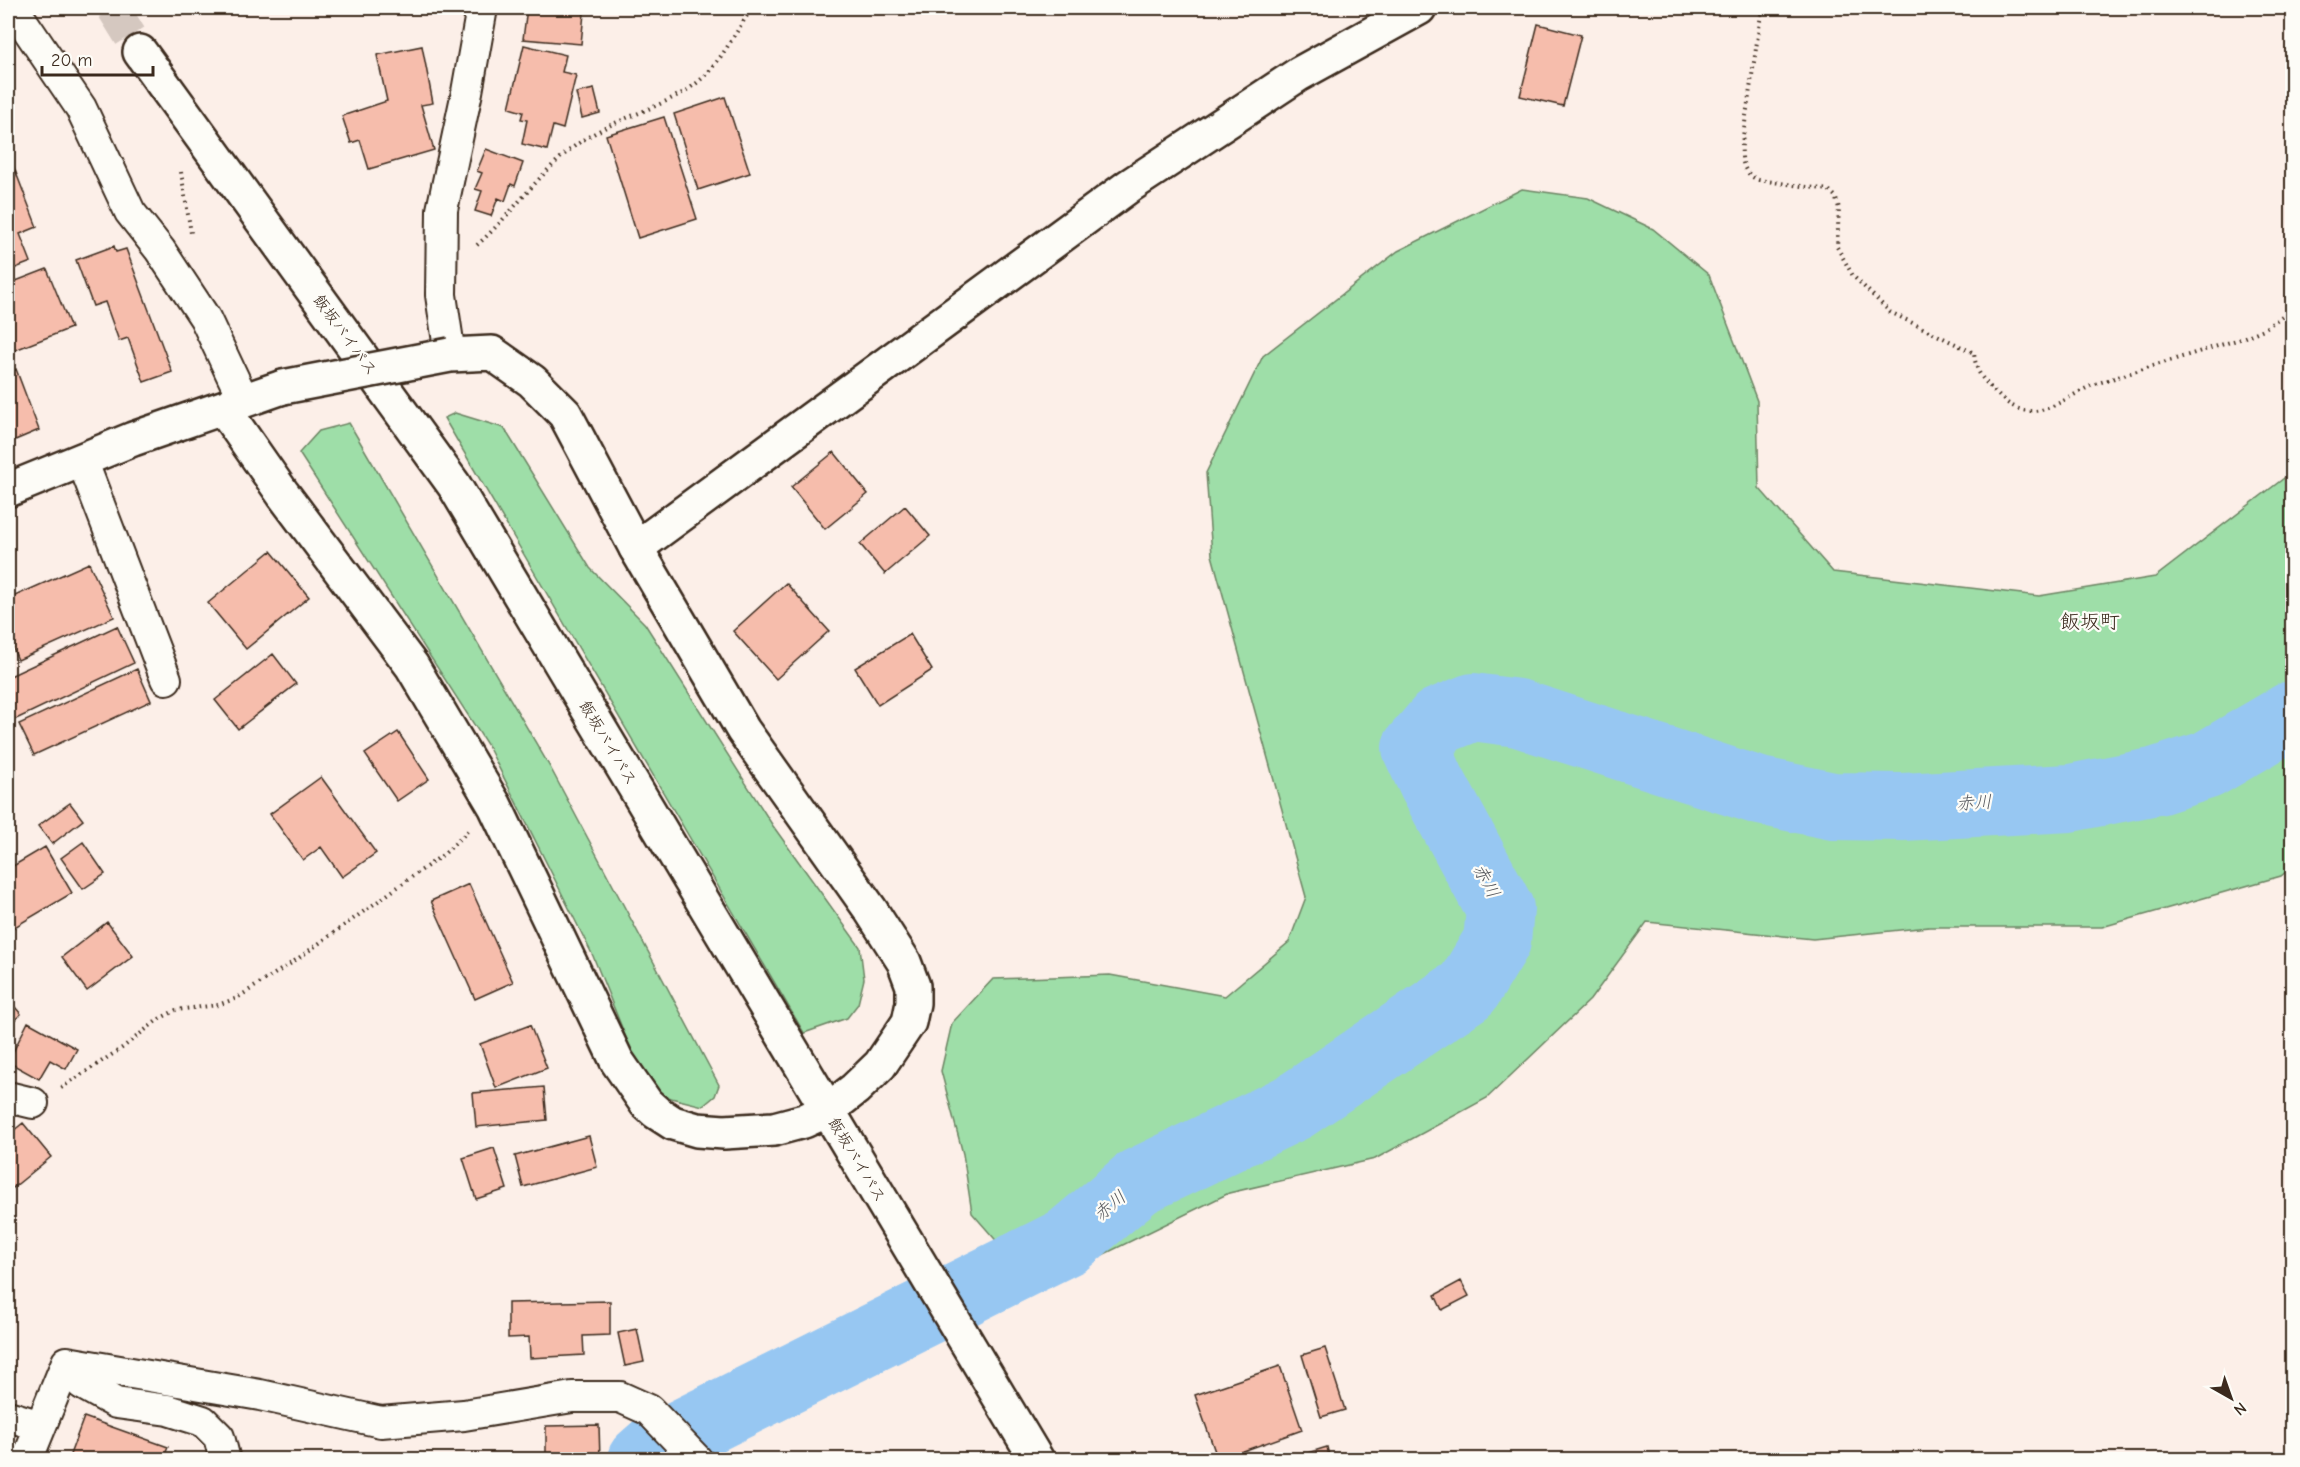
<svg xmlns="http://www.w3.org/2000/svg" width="2300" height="1467" viewBox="0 0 2300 1467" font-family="'Comic Neue','Klee One',sans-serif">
<rect width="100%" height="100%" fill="#fcefe8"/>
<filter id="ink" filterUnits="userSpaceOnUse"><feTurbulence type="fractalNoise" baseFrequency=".0167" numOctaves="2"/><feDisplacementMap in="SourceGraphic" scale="12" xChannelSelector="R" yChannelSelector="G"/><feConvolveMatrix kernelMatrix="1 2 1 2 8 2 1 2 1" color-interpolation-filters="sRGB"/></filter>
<g filter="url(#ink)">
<!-- green -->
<path fill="#9edea8" stroke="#6c8463" stroke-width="1.5" d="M1522,189l66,9 65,31 56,46 48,126 2,87 74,84 206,24 116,-19 137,-105v395l-11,9 -179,51h-173l-116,12 -166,-17 -57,78 -103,98 -112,61 -146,34 -192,94 -65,-74 -9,-59 -22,-83 11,-48 41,-44 117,-4 115,21 64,-54 17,-45 -94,-342 -6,-82 57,-117 135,-105z
M455,413l49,15 86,140 55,56 128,202 87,121 4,32 -6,25 -11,14 -43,15 -360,-615z
M349,423l201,344 169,318 -4,11 -12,10 -40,-10 -28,-36 -42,-104 -105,-210 -189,-293 20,-22z"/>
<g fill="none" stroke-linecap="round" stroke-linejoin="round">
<!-- river -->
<path stroke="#97c7f2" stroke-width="68" d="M641,1460l17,-15 410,-204 70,-59 156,-75 174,-118 29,-48 3,-32 -68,-126 -16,-35 23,-27 34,-14 45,6 242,78 73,15 69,1 168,-9 87,-17 50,-16 85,-50"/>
</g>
<!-- building -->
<path fill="#f6bdac" stroke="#3b2a1e" stroke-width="1.5" d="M527,8h51l-1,4 7,1 -3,31 -58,-5z
M1538,24l43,11 -18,71 -43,-10z
M524,45l42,10 -4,17 14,3 -13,54 -10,-3 -6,24 -25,-6 5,-24 -6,-1 2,-7 -14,-4z
M422,46l11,57 -12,2 13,45 -65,19 -9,-29 -9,3 -9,-27 45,-15 -10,-46z
M594,89l6,24 -18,5 -6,-25z
M725,97l25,76 -52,17 -24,-76z
M664,117l33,102 -59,19 -32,-103z
M486,149l37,14 -8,23 -4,-2 -6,17 -7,-3 -7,18 -16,-5 7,-20 -7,-2 7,-16 -5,-2z
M13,165l24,62 -17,7 11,28 -23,9v-104z
M114,246l2,6 10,-3 46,123 -28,10 -16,-44 -9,3 -14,-39 -12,4 -17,-46z
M47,269l24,59 -61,24 -2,-6v-62z
M16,369l23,61 -31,13v-71z
M834,452l34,42 -43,35 -34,-42z
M905,506l25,30 -45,38 -25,-30z
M271,551l38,46 -63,52 -38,-46z
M89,563l25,54 -96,43 -10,-23v-38z
M786,583l43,48 -53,48 -43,-48z
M117,626l17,37 -122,58 -4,-10v-34z
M910,634l22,36 -54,35 -23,-37z
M273,654l23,30 -58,45 -23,-29z
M137,669l14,32 -117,54 -15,-31z
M398,732l31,47 -32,22 -32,-47z
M321,777l55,76 -34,24 -21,-30 -18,13 -33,-46z
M70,803l13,17 -31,24 -14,-18z
M83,842l22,32 -22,15 -22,-31z
M45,847l27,46 -64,38v-62z
M469,884l44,98 -38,17 -44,-98z
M107,922l26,34 -46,35 -25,-34z
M8,999l13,15 -13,12z
M28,1022l49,27 -11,20 -16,-9 -11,19 -31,-17z
M530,1025l17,43 -51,20 -16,-44z
M544,1087l3,33 -71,7 -3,-34z
M23,1123l28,34 -43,35v-57z
M589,1136l8,31 -74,20 -8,-31z
M494,1148l13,41 -31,10 -13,-41z
M1461,1281l8,15 -27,14 -7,-15z
M610,1301v34l-27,1 1,19 -54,3 -1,-21 -21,1v-35z
M637,1329l7,33 -19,4 -7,-33z
M1325,1348l20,62 -24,7 -19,-62z
M1280,1366l22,64 -84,30 -23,-65z
M84,1417l84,30 -5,13h-95z
M599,1425l1,35h-54v-34z
M1327,1447l3,13h-45z"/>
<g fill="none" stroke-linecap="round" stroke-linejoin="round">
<!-- trunk-tunnel -->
<path stroke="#d5c8c0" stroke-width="33" stroke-dasharray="33 16" stroke-linecap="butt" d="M113,8l27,44"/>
<defs>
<path id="minor" d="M14,9l67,99 49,104 30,38 45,68 39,83
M450,355l-9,-60 1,-85 25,-118 15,-84
M82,460l84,219
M8,1097l25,6
M67,1362l193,33 121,27 83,-7 108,-18h48l29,13 48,50
M8,1416l33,10
M27,1460l40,-98 15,22 34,19 52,7 35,11 16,16 6,23"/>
<path id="tertiary" d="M8,490l125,-51 150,-52
M636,548l493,-362 170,-112 120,-66"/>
<path id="trunk" d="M140,52l314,433 583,975
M223,408l60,86 129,172 83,140 122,255 29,42 10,9 17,11 24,7 27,2 50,-3 30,-8 24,-11 27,-21 25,-24 29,-43 4,-19v-17l-9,-24 -34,-53 -127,-179 -107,-182 -71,-134 -33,-33 -40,-28 -42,2"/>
</defs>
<!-- minor casing -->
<use href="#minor" stroke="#3b2a1e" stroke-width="34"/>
<!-- tertiary casing -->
<use href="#tertiary" stroke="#3b2a1e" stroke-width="38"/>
<!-- trunk casing -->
<use href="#trunk" stroke="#3b2a1e" stroke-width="38"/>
<!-- path -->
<path stroke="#3b2a1e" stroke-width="4" stroke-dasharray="1.5 4.5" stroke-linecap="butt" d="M1762,8l-20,135c-1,16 0,31 17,37l70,10 6,6 4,12 -2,39 16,29 37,36 84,41c2,20 8,25 21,39 37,39 62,9 100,-8l145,-45 24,-10 28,-20
M2290,8l2,9
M181,172l10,61
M477,245c39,-34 66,-80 111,-108 32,-20 82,-32 110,-55 21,-17 39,-52 54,-74
M61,1088l61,-40 37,-29 17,-9 42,-5 19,-7 56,-36 151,-108 24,-23"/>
<!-- minor -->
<use href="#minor" stroke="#fdfcf7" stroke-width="30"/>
<!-- tertiary -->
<use href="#tertiary" stroke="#fdfcf7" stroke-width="33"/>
<!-- trunk -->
<use href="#trunk" stroke="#fdfcf7" stroke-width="33"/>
<defs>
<path id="tertiary-bridge" d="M283,387l167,-32"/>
</defs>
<!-- tertiary-bridge casing -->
<use href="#tertiary-bridge" stroke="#3b2a1e" stroke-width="38" stroke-linecap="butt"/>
<!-- tertiary-bridge -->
<use href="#tertiary-bridge" stroke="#fdfcf7" stroke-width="33"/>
</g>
</g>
<g text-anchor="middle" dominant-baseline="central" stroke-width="4.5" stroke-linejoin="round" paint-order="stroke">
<!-- street labels -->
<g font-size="16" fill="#3b2a1e" stroke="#fdfcf7">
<text transform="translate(345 335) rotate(54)">飯坂バイパス</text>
<text transform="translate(608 743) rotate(59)">飯坂バイパス</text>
<text transform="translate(857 1160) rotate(59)">飯坂バイパス</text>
</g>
<!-- water labels -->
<g font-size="18" font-style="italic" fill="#57595e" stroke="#fdfcf7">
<text transform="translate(1974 803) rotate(-3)">赤川</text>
<text transform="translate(1486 881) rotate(62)">赤川</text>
<text transform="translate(1110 1206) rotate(-40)">赤川</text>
</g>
<!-- quarter labels -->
<g font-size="20" fill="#3b2a1e" stroke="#fdfcf7">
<text x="2090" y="621">飯坂町</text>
</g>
</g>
<!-- margin -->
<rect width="2300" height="1467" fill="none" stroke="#fdfcf7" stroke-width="30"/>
<rect x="15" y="15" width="2270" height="1437" fill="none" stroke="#3b2a1e" stroke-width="2" filter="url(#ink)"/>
<!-- north arrow -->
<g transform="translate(2231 1398) rotate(140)" stroke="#fdfcf7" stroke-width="4.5" paint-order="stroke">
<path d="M0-4.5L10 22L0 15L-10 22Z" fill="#3b2a1e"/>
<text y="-9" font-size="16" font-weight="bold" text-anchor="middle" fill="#3b2a1e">N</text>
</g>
<!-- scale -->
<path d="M42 66v9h111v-9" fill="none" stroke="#3b2a1e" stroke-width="3"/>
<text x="51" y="66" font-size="18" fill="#3b2a1e" stroke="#fdfcf7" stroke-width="4.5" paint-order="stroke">20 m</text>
</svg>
